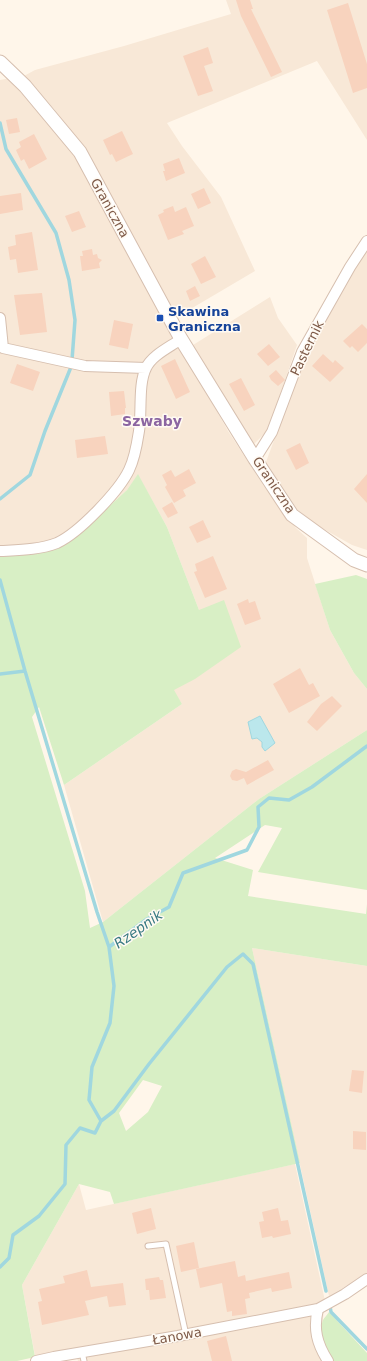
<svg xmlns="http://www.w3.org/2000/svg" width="367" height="1361" viewBox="0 0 367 1361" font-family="'DejaVu Sans',sans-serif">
<rect width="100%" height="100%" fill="#fff6ea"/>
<!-- residential -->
<path fill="#f8e8d7" d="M226,0h141v140l-50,-79 -150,62 15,23 39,51 34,74 -78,46 -93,-166 -30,-42 -30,-33 11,-6 89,-24 107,-32z
M11,78l67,82 101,184 49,87 35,54 33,43 11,10v20l23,72 24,43 13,16v41l-108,69 -156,123 -39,-137 118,-81 -41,-63 58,-31 -32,-83 -29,-52 -11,15 -44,40 -32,20 -15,4 -36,2v-476z
M367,248v302l-15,-5 -39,-22 -16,-14 -31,-47 40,-108z
M270,297l8,21 19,27 -29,85 -16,16 -59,-101z
M252,948l115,18v308l-38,22z
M295,1164l30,137 -4,34 7,18 5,8h-255l-1,-3 -14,3h-27l-14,-76 57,-101 7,26z"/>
<!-- green -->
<path fill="#d8efc5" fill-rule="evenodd" d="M138,474l29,53 32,83 25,-10 17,47 -46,32 -21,11 8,14 -118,81 -25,-78 -7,10 53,174 5,37 13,-6 156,-123 108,-69v160l-109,-18 24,-44 -17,-3 -50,33 38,12 -5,26 118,18 1,-10v62l-115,-18 48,215 -186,41 -4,-12 -31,-8 -57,101 13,72 -18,4h-17v-805l36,-2 15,-4 32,-20 44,-40zM143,1080l19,6 -14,26 -22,19 -7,-18z
M356,575l11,4v110l-13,-16 -24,-43 -15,-46z
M329,1312l38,41v8h-34c-7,-11 -15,-27 -10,-41 1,-2 4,-5 6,-8z"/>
<!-- water -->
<path fill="#bbe7ec" stroke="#a0d7df" d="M260,716l15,27 -10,8 -3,-4v-5l-5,-4 -5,1 -4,-17z"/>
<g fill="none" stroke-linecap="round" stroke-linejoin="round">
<!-- stream -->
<path stroke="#a0d7df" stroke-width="3.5" d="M0,123l6,26 50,84 13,47 6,40 -3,40
M0,499l30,-24 15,-44 26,-64
M0,580l25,91 72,241 12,35
M0,674l25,-3
M101,1121l13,-10 35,-47 78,-97 16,-13 10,10 73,327
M0,1267l9,-9 4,-23 26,-19 26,-32 1,-39 14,-17 15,5 6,-12 -12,-21 3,-33 18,-44 4,-37 -5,-39 38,-28 22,-12 14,-34 64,-23 12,-23 -1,-20 11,-9 20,2 23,-13 55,-41
M330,1306l1,6 36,37"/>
</g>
<!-- building -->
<path fill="#f8d3be" d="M236,0h14l3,9h-2l31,63 -11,5 -30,-61z
M348,3l19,61v24l-14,5 -26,-83z
M208,47l5,16 -9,3 9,25 -15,5 -15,-40z
M17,118l3,14 -11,2 -3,-14z
M122,131l11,23 -17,8 -4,-8 -2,1 -7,-15z
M34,134l13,25 -18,10 -5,-10 -3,2 -5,-11 5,-3 -2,-5z
M179,158l6,15 -19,8 -3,-10h2l-2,-7z
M204,188l7,15 -13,6 -7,-15z
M21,193l2,17 -23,4v-18z
M173,206l2,6 11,-5 8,19 -12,5 2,3 -16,6 -10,-25 6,-3 -1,-2z
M79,211l7,16 -14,5 -7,-16z
M32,232l6,38 -20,3 -2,-14 -6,1 -2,-13 8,-2 -1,-10z
M92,249l1,6 4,-1 1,4 4,2 -3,3 1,5 -18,3 -2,-15h3l-1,-5z
M205,256l11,21 -15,7 -10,-20z
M195,286l5,10 -10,5 -4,-10z
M42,293l5,39 -27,3 -6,-40z
M114,320l19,4 -5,25 -19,-4z
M362,324l5,5v14l-9,9 -6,-6 -2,2 -7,-7z
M269,344l11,13 -12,9 -11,-12z
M323,354l10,9 2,-3 9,8 -14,14 -18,-16z
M175,359l15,33 -14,7 -15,-33z
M17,364l23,8 -7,19 -23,-8z
M276,370l9,10 -7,6 -7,-6 -2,-4z
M241,378l14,27 -11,6 -15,-27z
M124,391l2,17h-1v6l-14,2 -2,-24z
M105,436l3,18 -31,4 -2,-18z
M300,443l9,20 -13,7 -10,-20z
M189,469l7,14 -13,7 3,6 -12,7 -9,-16 2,-2 -5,-10 9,-5 4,7z
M367,474v29l-13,-14z
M172,502l6,11 -10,5 -6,-10z
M203,520l8,17 -14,6 -8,-16z
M213,556l14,33 -22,9 -11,-26 3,-1 -2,-7z
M248,599l1,4 6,-2 6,18 -16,6 -8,-21z
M300,668l9,17 4,-2 7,13 -31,17 -16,-29z
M332,696l10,10 -25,25 -10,-9 14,-18z
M268,760l6,10 -27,15 -3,-7 -7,3 -5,-1 -2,-4 2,-5 4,-2 10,3z
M352,1070l12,1 -2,22 -13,-2z
M353,1131l13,1v18l-13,-1z
M151,1208l5,21 -19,5 -5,-21z
M278,1208l3,13 7,-1 3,14 -18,4 -1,-2 -10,2 -3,-16 5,-1 -2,-9z
M194,1242l5,26 -18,4 -5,-26z
M235,1261l3,16 7,-2 1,6 43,-9 3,16 -20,4 -1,-4 -22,5 1,5 -5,1 2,15 -15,2v-5l-5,1 -5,-29 -22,5 -4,-19z
M87,1270l4,17 32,-4 3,22 -17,2 -2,-11 -22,5 4,14 -47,10 -4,-23 4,-1 -3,-12 26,-6 -2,-7z
M159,1277l1,3h3l3,18 -16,2 -1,-10h-3l-1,-11z
M226,1336l6,25h-20l-5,-20z"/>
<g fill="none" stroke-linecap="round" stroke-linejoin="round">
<defs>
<path id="service" d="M148,1246l18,-2 20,91
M82,1352l2,9"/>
<path id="minor" d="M0,318l3,30 82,18 61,2
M255,459l17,-27 30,-80 48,-85 17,-26
M0,551c19,-1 39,-1 57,-8 22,-10 62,-52 72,-73 6,-12 8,-26 10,-39 3,-18 -1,-47 7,-63 6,-13 24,-21 35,-29
M36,1361l18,-4 124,-21 140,-27
M328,1361c-11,-17 -15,-32 -10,-52l27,-15 22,-15"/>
<path id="tertiary" d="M0,62l25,24 55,66 101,187 74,120 37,56 62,45 13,5"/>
</defs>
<!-- service casing -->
<use href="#service" stroke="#d6bfaf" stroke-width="7"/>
<!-- minor casing -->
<use href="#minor" stroke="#d6bfaf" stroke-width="12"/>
<!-- tertiary casing -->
<use href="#tertiary" stroke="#d6bfaf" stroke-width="15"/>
<!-- service -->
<use href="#service" stroke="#fff" stroke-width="5"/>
<!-- minor -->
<use href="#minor" stroke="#fff" stroke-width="10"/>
<!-- tertiary -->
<use href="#tertiary" stroke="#fff" stroke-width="13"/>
</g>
<!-- markers -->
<rect fill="#1a4fb4" stroke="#fffaf3" stroke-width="1.5" x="156" y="314" width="8" height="8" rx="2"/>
<g text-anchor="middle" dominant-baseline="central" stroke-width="3" stroke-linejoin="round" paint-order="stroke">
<!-- street labels -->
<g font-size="13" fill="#7e5a48" stroke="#fffaf3">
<text transform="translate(110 208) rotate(61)">Graniczna</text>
<text transform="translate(307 348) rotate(-64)">Pasternik</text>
<text transform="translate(274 485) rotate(56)">Graniczna</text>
<text transform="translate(177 1336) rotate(-10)">Łanowa</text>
</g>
<!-- transit labels -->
<g font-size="13" font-weight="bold" fill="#164399" stroke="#fffaf3" text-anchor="start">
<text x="168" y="311">Skawina<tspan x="168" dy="15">Graniczna</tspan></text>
</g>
<!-- neighbourhood labels -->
<g font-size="14" font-weight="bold" fill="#8b65a1" stroke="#fffaf3">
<text x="152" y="421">Szwaby</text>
</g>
<!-- water labels -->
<g font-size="14" font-style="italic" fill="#3a7b84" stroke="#fffaf3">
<text transform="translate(138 929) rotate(-35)">Rzepnik</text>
</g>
</g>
</svg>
